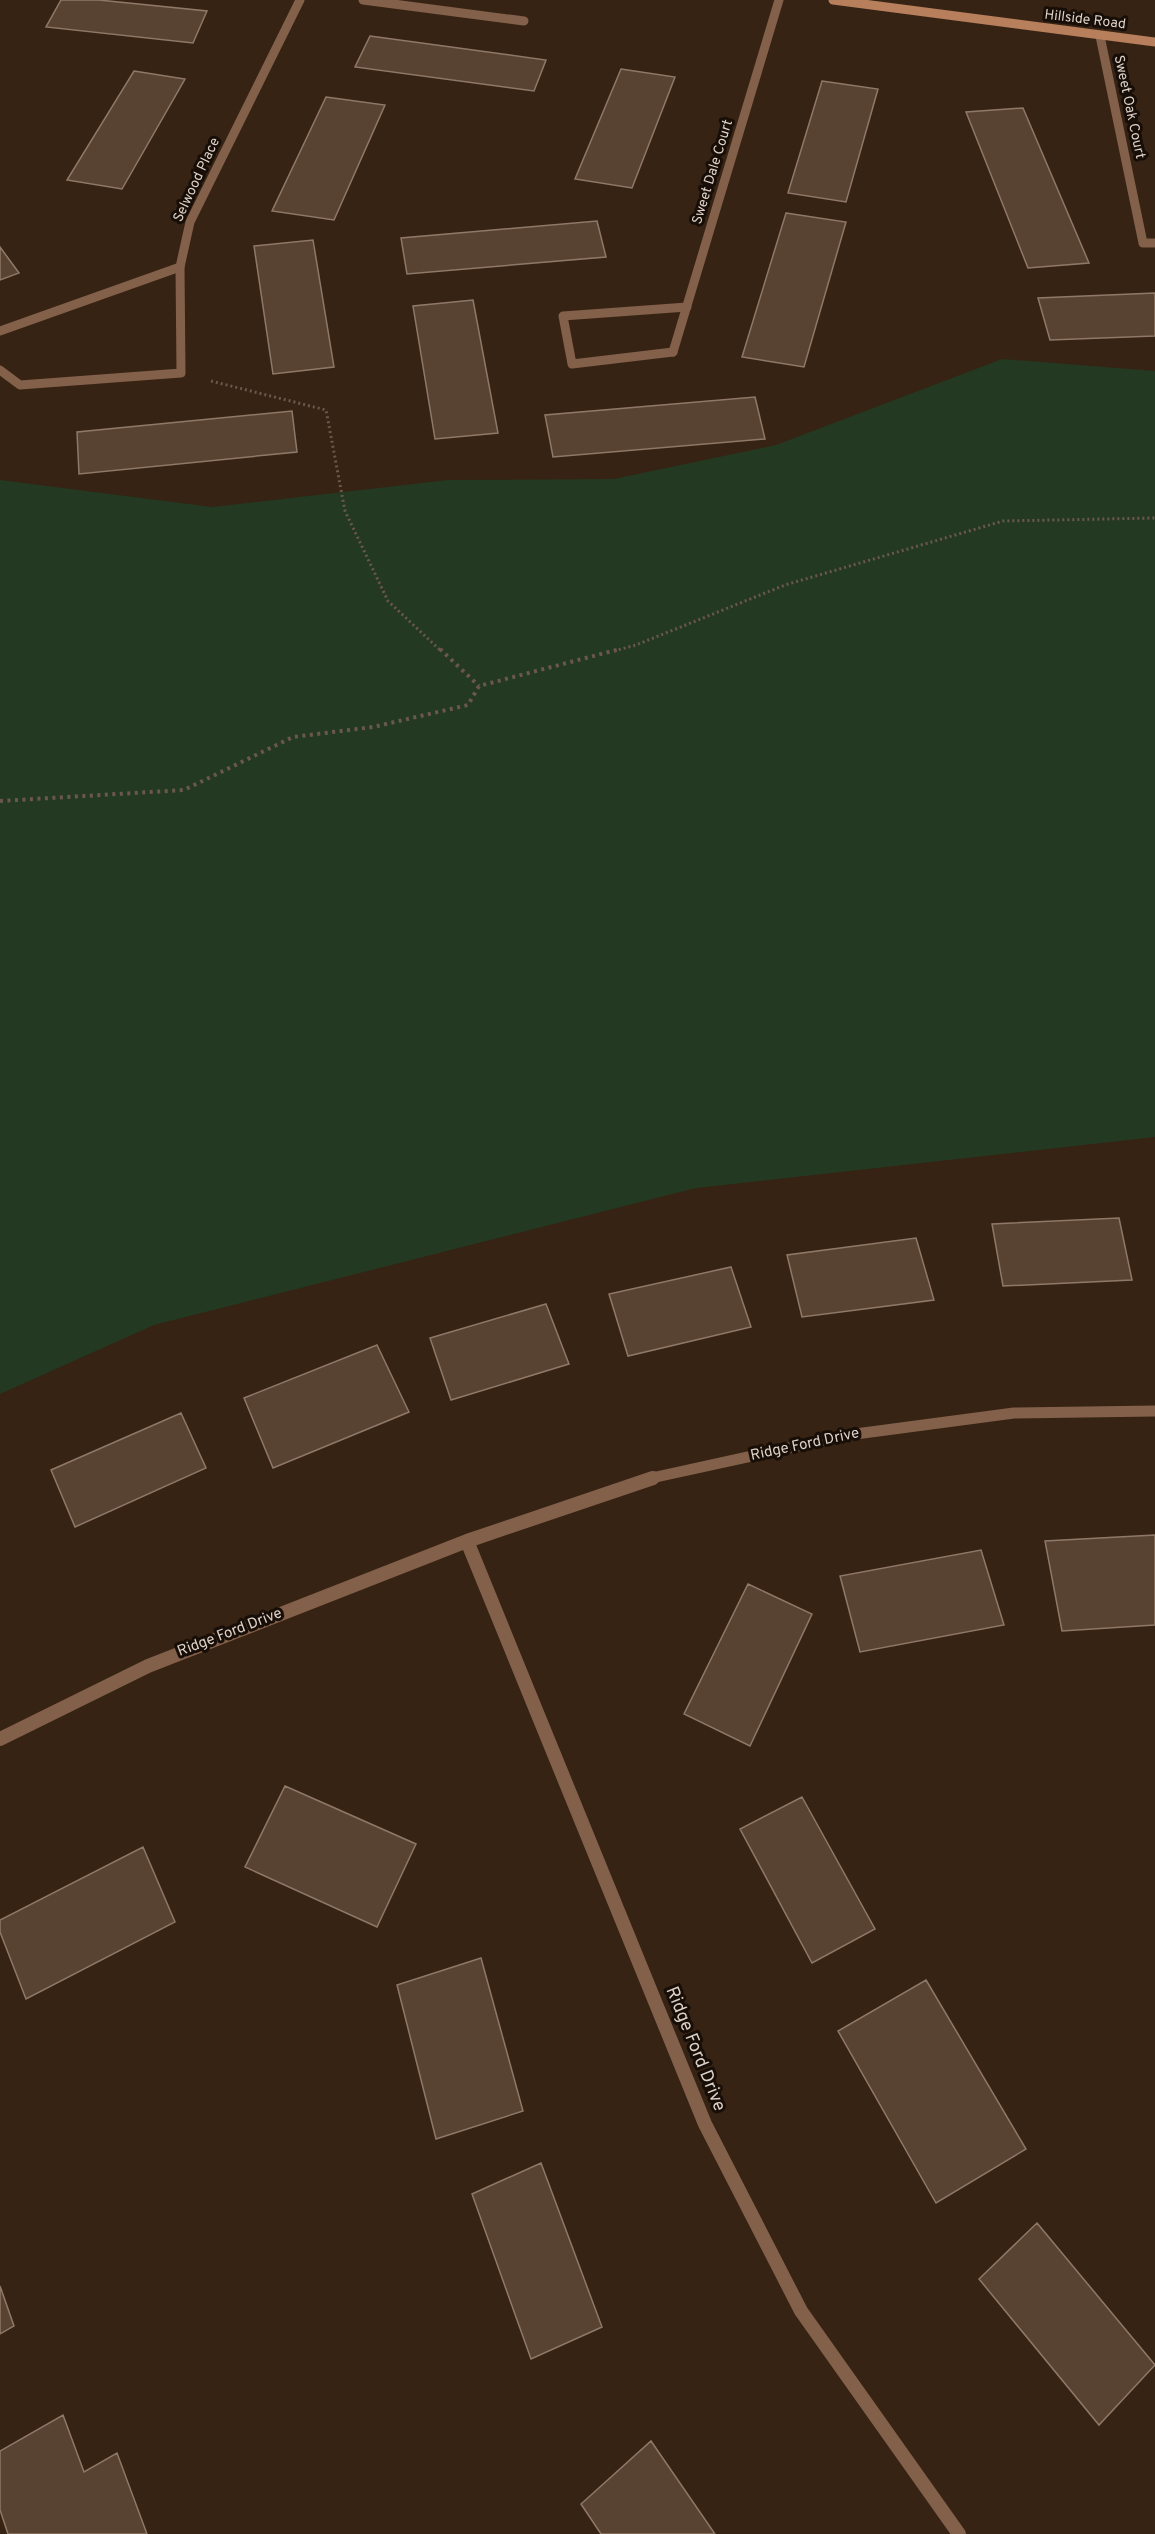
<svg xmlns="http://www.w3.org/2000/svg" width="1155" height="2534" viewBox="0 0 1155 2534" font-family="Overpass,sans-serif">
<rect width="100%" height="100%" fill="#362314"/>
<!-- green -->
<path fill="#243921" d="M1002,359l153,12v766l-459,51 -542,137 -154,69v-914l212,27 236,-27 166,-1 162,-34z"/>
<!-- building -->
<path fill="#584333" stroke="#907867" stroke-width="1.5" d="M61,0h38l108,11 -14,32 -147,-16z
M370,36l176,24 -12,31 -179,-24z
M621,69l54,8 -43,111 -57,-9z
M134,71l51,8 -63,110 -55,-9z
M822,81l56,8 -32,113 -58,-9z
M326,97l59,8 -51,115 -62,-9z
M1023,108l66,155 -61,5 -62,-156z
M786,213l60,9 -42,145 -62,-10z
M597,221l9,36 -199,17 -6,-36z
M313,240l21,127 -61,7 -19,-128z
M0,247l19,26 -19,7z
M1155,293v43l-105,4 -12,-42z
M473,300l25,133 -63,6 -22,-133z
M755,397l10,42 -212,18 -8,-42z
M292,411l5,41 -218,22 -2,-42z
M1119,1218l13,62 -129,6 -11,-62z
M916,1238l18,62 -132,17 -15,-62z
M731,1267l20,60 -123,29 -19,-62z
M546,1304l23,60 -118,36 -21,-62z
M377,1345l32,67 -136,56 -29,-70z
M181,1413l25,55 -131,59 -24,-57z
M1155,1535v90l-93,6 -17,-90z
M981,1550l23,75 -144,27 -20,-76z
M748,1584l64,30 -62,132 -66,-32z
M285,1786l131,58 -39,83 -132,-60z
M802,1797l73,132 -63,34 -72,-134z
M143,1847l32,75 -149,77 -26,-67v-12z
M481,1958l42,153 -87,28 -39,-154z
M926,1980l100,169 -90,54 -98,-172z
M541,2163l61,164 -71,32 -59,-165z
M1037,2223l118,142 -56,60 -120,-146z
M0,2286l14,40 -14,8z
M63,2415l21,57 33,-19 30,81h-139l-8,-24v-59z
M651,2441l64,93h-114l-20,-30z"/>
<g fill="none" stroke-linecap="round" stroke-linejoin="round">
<!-- path-far1 -->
<path stroke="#6a584b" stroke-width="3" stroke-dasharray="2 3" stroke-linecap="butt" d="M211,381l115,29 19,101 43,90 53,50
M614,651l22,-6 149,-60 218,-64 152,-3"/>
<!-- path -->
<path stroke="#6a584b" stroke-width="4" stroke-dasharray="3 4.5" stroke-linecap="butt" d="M440,649l39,37
M0,801l184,-11 109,-53 80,-10 95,-22 11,-19 141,-37"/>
<!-- lane -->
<path stroke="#83604a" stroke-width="9" d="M363,0l161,21
M673,352l-101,12 -9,-48 124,-9
M0,370l20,15 161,-12 -1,-106"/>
<!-- street-far2 -->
<path stroke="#83604a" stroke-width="9" d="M1100,36l43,207h12
M0,331l180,-64 10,-45 110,-222
M673,352l106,-352"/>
<!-- street-far1 -->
<path stroke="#83604a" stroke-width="11" d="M647,1479l201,-44 166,-22 141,-2"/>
<!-- street -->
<path stroke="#83604a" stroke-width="14" d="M467,1541l238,583 96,187 158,223
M0,1739l148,-73 319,-125 186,-63"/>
<!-- secondary -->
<path stroke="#b77f5c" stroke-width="9" d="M833,0l322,42"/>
</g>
<g text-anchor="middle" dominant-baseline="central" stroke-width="6" stroke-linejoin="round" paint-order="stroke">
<!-- far-street labels -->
<g font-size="14" fill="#ded1c8" stroke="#170e08">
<text transform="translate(1085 20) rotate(7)">Hillside Road</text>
<text transform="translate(1129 107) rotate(78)">Sweet Oak Court</text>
<text transform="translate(713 172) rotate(-73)">Sweet Dale Court</text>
<text transform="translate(197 180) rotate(-65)">Selwood Place</text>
</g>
<!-- street labels -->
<g font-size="15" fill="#ded1c8" stroke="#170e08">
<text transform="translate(805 1445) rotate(-12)">Ridge Ford Drive</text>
<text transform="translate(230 1633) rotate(-21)">Ridge Ford Drive</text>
</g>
<!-- near-street labels -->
<g font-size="18" fill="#ded1c8" stroke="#170e08">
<text transform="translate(695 2049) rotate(68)">Ridge Ford Drive</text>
</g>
</g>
</svg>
